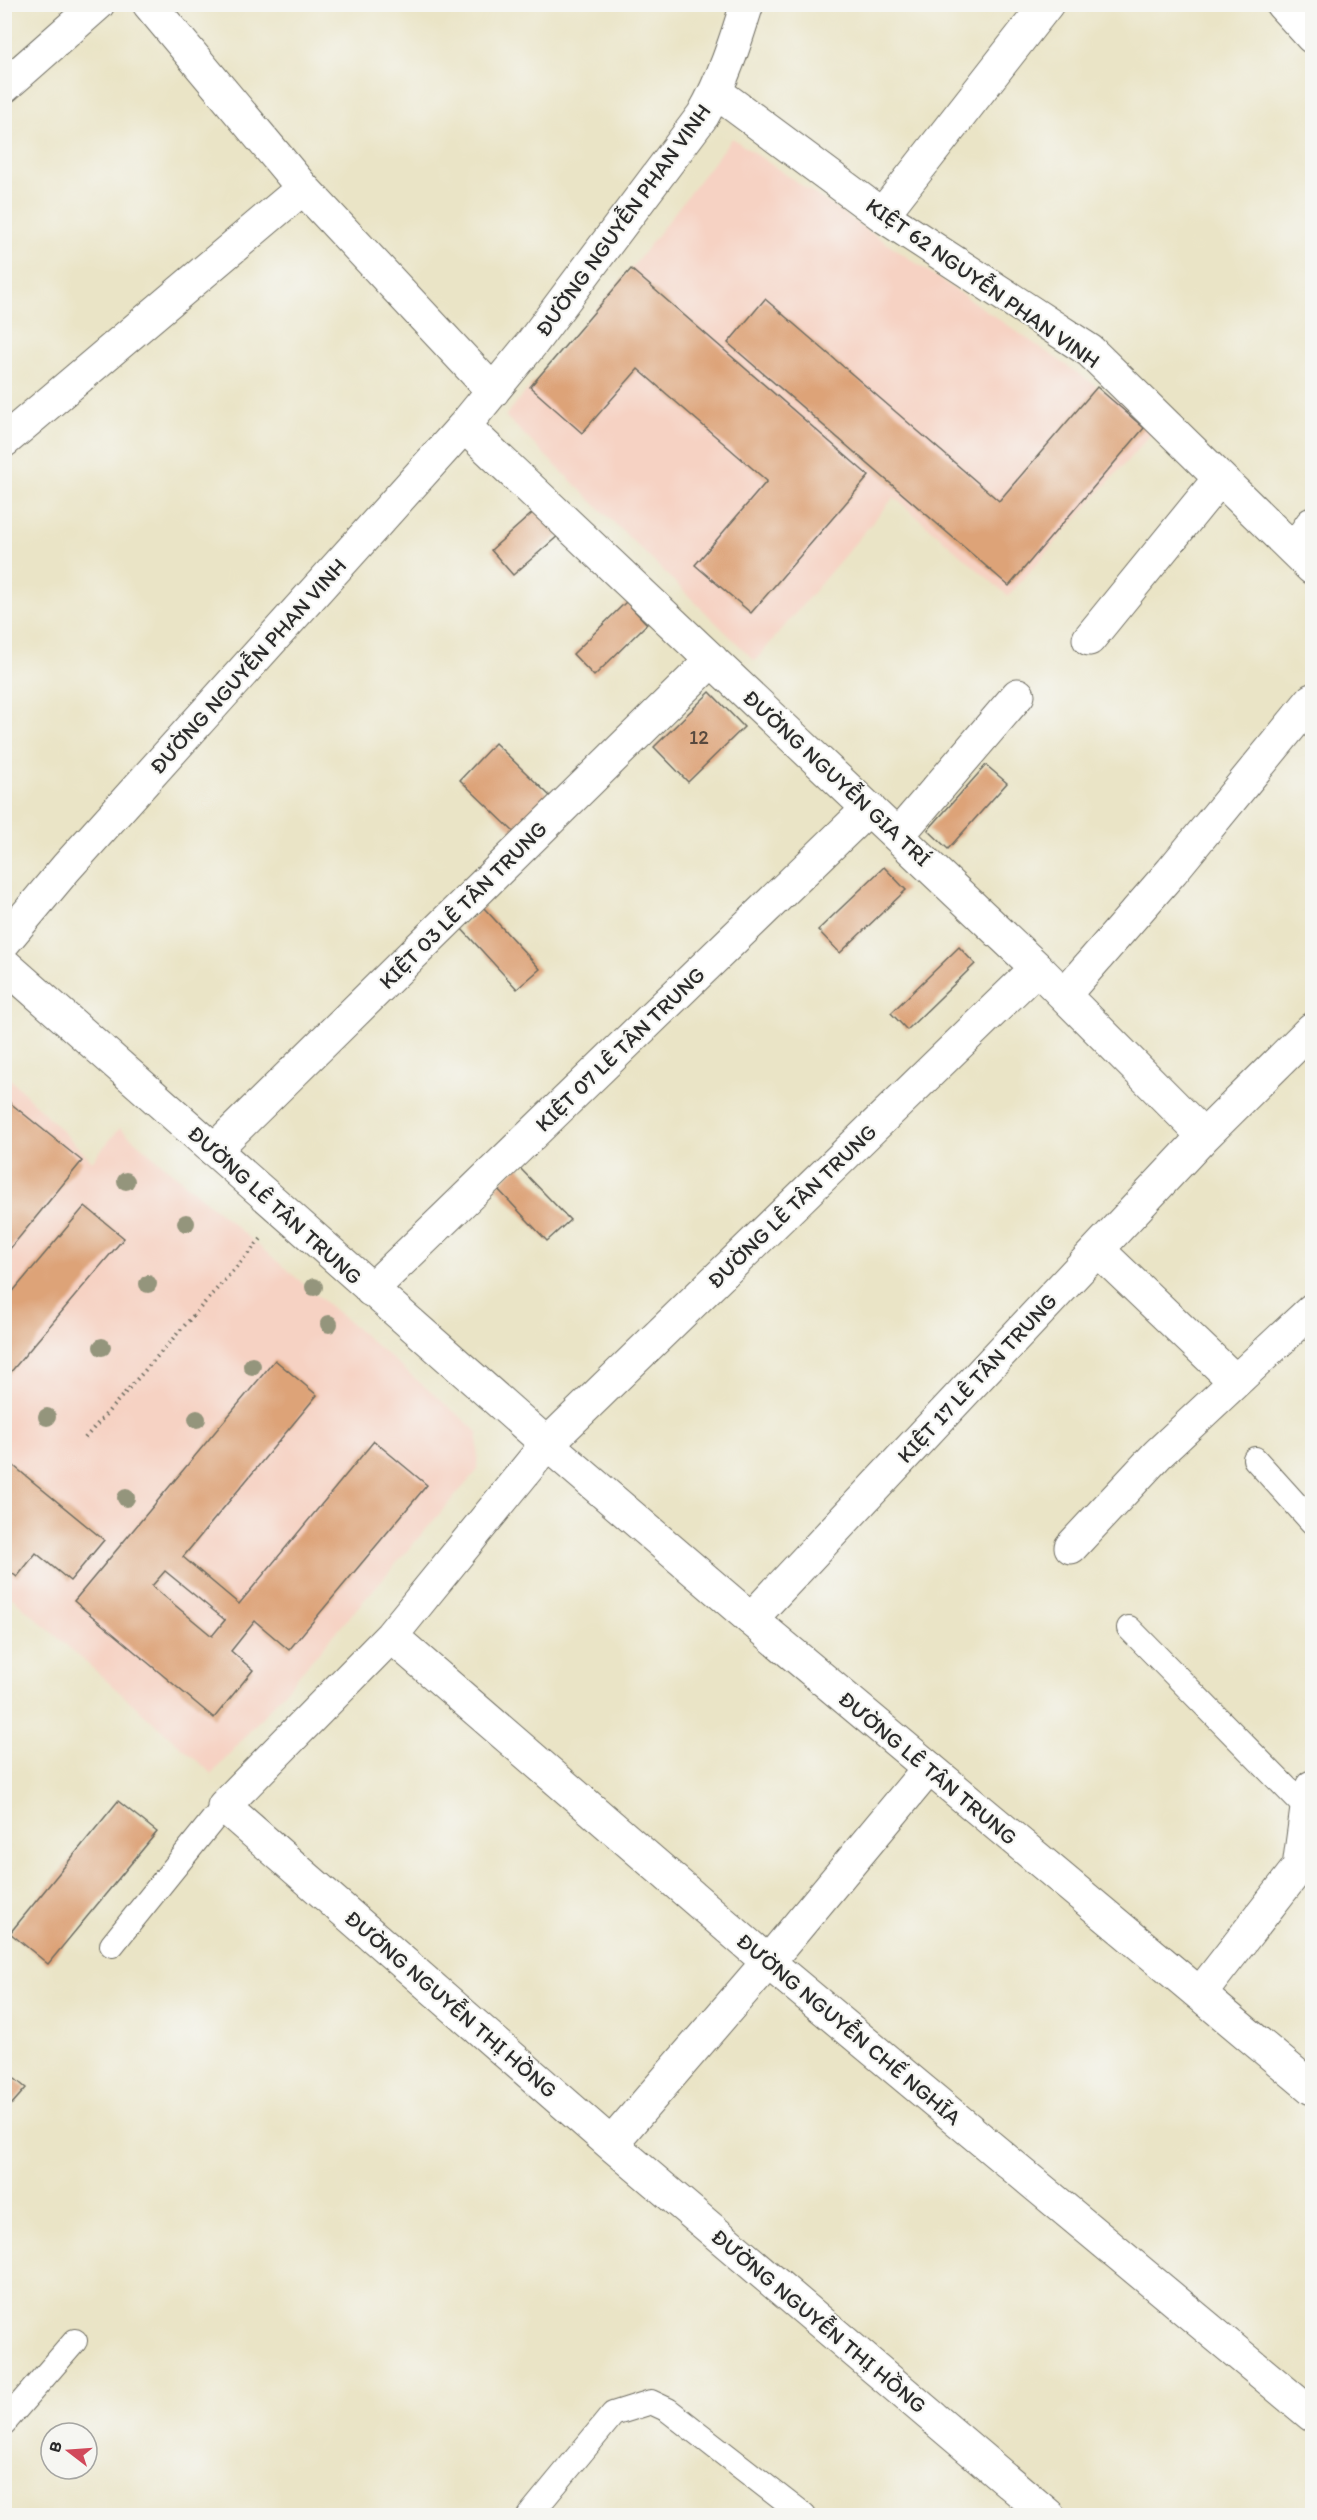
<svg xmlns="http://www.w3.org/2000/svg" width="1317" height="2520" viewBox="0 0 1317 2520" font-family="Itim,sans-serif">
<rect width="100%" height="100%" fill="#f6f6f2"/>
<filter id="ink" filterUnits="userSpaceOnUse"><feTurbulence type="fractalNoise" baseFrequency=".0167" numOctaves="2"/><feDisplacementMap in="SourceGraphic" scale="12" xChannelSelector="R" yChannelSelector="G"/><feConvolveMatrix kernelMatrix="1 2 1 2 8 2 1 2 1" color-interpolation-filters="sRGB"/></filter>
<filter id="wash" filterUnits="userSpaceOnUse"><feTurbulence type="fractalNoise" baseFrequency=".008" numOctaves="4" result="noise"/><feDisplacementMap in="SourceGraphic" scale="24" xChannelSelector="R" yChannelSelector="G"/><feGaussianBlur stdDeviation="1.35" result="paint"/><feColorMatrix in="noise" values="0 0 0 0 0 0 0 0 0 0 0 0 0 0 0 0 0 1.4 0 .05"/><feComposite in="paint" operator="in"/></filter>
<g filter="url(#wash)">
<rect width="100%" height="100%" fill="#eae4c6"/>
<!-- built -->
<path fill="#f6d2c3" d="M732,138l425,289 -149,169 -114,-99 -139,164 -250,-245 126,-147z
M4,1073l88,88 28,-33 358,304 -1,39 -265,303 -207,-183z"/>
<g id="blocks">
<!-- building -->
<path fill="#dda378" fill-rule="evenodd" d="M631,269l238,207 -118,137 -56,-48 72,-84 -129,-112 -56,64 -52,-46z
M765,299l234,202 98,-114 47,41 -135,158 -281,-243z
M537,509l22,26 -46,40 -22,-25z
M626,602l21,22 -53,52 -21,-22z
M710,692l34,35 -56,55 -34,-35z
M495,743l56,54 -35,37 -56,-54z
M986,765l21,18 -59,66 -20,-19z
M884,867l22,23 -66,63 -22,-23z
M483,907l57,62 -23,20 -56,-61z
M959,947l16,17 -68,66 -16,-17z
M4,1098l78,63 -78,95z
M518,1166l52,54 -23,21 -51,-54z
M85,1206l39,32 -120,142v-78z
M275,1360l42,35 -134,162 56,47 135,-163 53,44 -138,165 -34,-29 -24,30 22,19 -39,48 -140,-117zM165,1571l60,49 -13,16 -60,-50z
M4,1458l100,82 -34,41 -34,-28 -19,24 -13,-10z
M118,1801l39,31 -109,132 -38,-31z
M4,2070l22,18 -22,25z"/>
</g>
</g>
<g filter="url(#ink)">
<use href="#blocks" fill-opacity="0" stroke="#6e6c61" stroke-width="1.5"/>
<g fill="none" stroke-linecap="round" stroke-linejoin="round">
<defs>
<path id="service" d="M1255,1459l57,63
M1129,1628l178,181
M112,1945l112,-139
M4,2423l71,-82
M529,2516l84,-102 38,-12 17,8 136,106"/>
<path id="minor" d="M149,4l154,184 190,203
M1282,4l30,33
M4,87l94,-83
M716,92l166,123 208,136 222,217
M882,215l165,-211
M464,426l573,542 167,168
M4,441l299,-253
M1294,550l18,-26
M1089,639l131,-161
M898,835l120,-140
M4,942l62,-74 398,-442 68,-83 171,-228c20,-35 32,-72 44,-111
M1037,968l-490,476 -156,192 -167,170 387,338 438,372
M1064,995l108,-124 140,-171
M214,1150l498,-490
M1098,1250l137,131
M371,1290l498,-482
M1071,1547l87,-93 154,-144
M751,1619l453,-483 108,-107
M391,1636l377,326 544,453
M1200,1994l99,-127 10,-73 3,-7
M611,2144l157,-182 161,-194"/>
<path id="tertiary" d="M4,964l543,480 204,175 561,469"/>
</defs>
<!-- service casing -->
<use href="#service" stroke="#6e6c61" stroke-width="26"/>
<!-- minor casing -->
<use href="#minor" stroke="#6e6c61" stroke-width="35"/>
<!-- tertiary casing -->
<use href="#tertiary" stroke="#6e6c61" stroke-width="35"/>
<!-- path -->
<path stroke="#6e6c61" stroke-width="4" stroke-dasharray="1.5 4.5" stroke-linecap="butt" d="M85,1438l176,-199"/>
<!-- service -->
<use href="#service" stroke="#fff" stroke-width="24"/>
<!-- minor -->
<use href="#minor" stroke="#fff" stroke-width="33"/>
<!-- tertiary -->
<use href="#tertiary" stroke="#fff" stroke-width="33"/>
</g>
<!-- trees -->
<g fill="#94957c">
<circle cx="126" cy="1181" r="9"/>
<circle cx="186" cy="1223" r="9"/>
<circle cx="148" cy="1284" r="9"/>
<circle cx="314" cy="1287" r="9"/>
<circle cx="329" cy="1324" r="9"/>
<circle cx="102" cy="1347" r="9"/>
<circle cx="252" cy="1366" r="9"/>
<circle cx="47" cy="1417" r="9"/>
<circle cx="197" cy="1419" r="9"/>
<circle cx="126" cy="1498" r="9"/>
</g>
</g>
<g text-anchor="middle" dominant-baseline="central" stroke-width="4.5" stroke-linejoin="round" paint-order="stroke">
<!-- number labels -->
<g font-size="20" fill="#58493e">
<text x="699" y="737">12</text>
</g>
<!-- street labels -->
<g font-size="22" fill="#2b2b2b" stroke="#f6f6f2">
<text transform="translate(623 220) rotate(-54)">ĐƯỜNG NGUYỄN PHAN VINH</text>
<text transform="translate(983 283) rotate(35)">KIỆT 62 NGUYỄN PHAN VINH</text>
<text transform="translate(248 666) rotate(-48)">ĐƯỜNG NGUYỄN PHAN VINH</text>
<text transform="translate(837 778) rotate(43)">ĐƯỜNG NGUYỄN GIA TRÍ</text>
<text transform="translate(463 905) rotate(-45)">KIỆT 03 LÊ TÂN TRUNG</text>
<text transform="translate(620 1049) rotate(-44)">KIỆT 07 LÊ TÂN TRUNG</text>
<text transform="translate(275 1205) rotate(42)">ĐƯỜNG LÊ TÂN TRUNG</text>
<text transform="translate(792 1206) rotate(-44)">ĐƯỜNG LÊ TÂN TRUNG</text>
<text transform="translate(977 1378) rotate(-47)">KIỆT 17 LÊ TÂN TRUNG</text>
<text transform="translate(928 1768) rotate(40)">ĐƯỜNG LÊ TÂN TRUNG</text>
<text transform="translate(451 2004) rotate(41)">ĐƯỜNG NGUYỄN THỊ HỒNG</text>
<text transform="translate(849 2029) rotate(40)">ĐƯỜNG NGUYỄN CHẾ NGHĨA</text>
<text transform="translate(819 2321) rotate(40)">ĐƯỜNG NGUYỄN THỊ HỒNG</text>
</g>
</g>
<!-- margin -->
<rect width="1317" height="2520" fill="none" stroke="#f6f6f2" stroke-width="24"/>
<!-- north arrow -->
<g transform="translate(69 2451) rotate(287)"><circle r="28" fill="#f6f6f2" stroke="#a5a5a2" stroke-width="1.5"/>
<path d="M0-4.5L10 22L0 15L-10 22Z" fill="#d1495b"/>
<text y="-9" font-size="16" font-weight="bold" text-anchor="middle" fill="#2b2b2b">B</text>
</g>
</svg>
